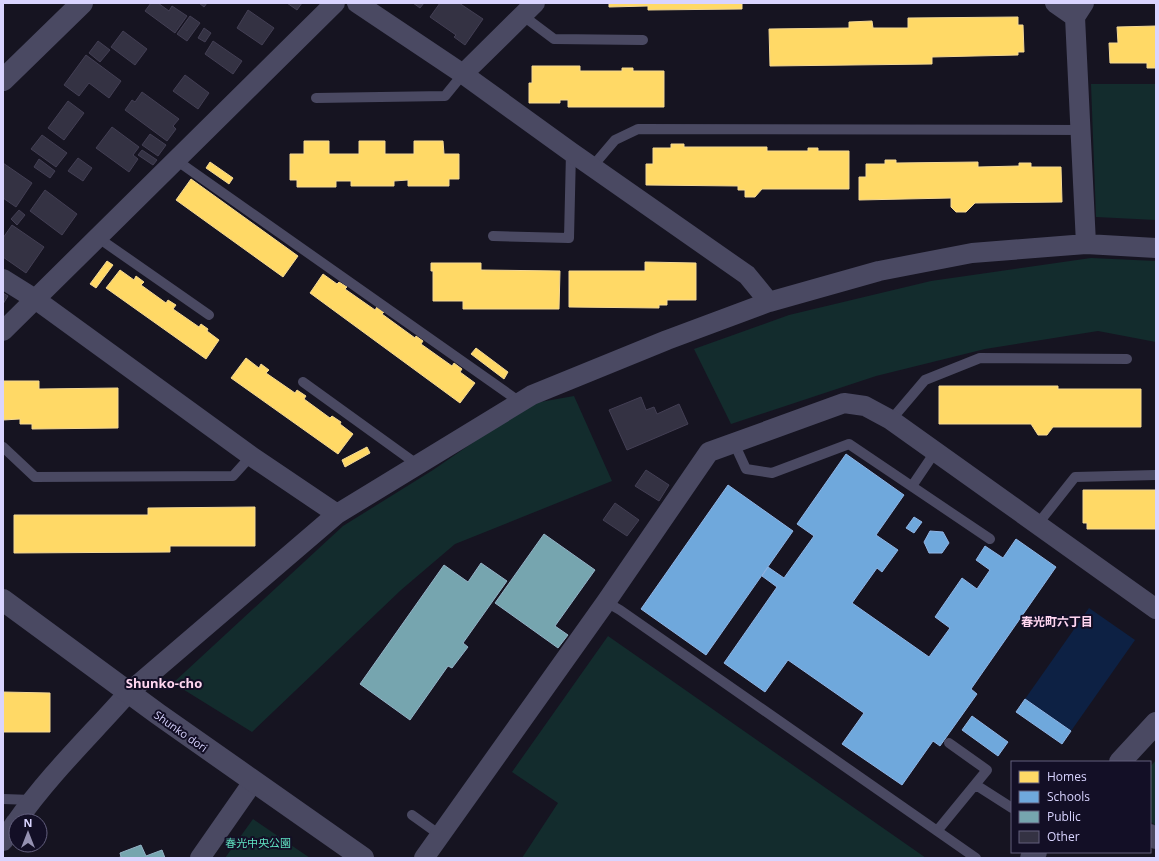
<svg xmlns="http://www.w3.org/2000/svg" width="1159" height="861" viewBox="0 0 1159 861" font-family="'Open Sans','Noto Sans JP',sans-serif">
<rect width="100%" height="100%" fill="#161421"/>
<!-- green -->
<path fill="#132c2d" d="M1091,84h65v136l-60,-3z
M1091,258l65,3v81l-58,-11 -113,18 -109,27 -145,48 -37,-75 95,-34 142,-34z
M574,396l38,85 -157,63 -54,46 -149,142 -79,-49 170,-157 90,-56 96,-66z
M608,636l318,222h-404l36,-55 -46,-31z
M1156,760v66l-6,-5v-54z
M253,819l57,39h-85z"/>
<!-- water -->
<path fill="#0d2144" d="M1089,608l46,32 -64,91 -46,-32z"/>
<!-- homes -->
<path fill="#ffd966" stroke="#f4d894" d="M609,3h133v6l-94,1v-4l-39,1z
M1018,17v8h5l1,27h-6v3l-86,2v7l-162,2 -1,-37 80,-1v-6l23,-1 1,7h35v-10z
M1156,26v42h-9v-5h-37l-1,-20h9l-1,-16z
M532,66h48v5h42v-3h11v3h31v36h-96v-7h-8v3h-31v-20h3z
M304,141h25v13h30v-13h26v13h29v-13h29l1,13h15v25h-10v7h-41v-6l-14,1v5h-43v-5h-15v6h-39v-7h-7v-26h14z
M671,144h13v3h83v4h41v-3h10v3h31v38h-87l-7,8h-10v-7h-7v-4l-92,-1v-21h7v-16h18z
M885,160h11v3l82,-1v5l41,-1v-3h12v4h30l1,35 -87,1 -9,9h-10l-5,-5v-9l-92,2v-23h7v-13h19z
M210,162l23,16 -4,6 -23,-16z
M191,179l107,77 -15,21 -107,-77z
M107,261l6,4 -17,23 -6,-4z
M645,262l51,1v37h-29v5h-8v3l-90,-1v-36h76z
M431,263h50v7l79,1 -1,38h-96v-8h-30v-30h-2z
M120,270l14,10 2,-4 8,6 -3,3 25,18 2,-3 8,5 -3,4 26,18 2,-3 7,5 -1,2 12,9 -13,19 -100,-71z
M323,274l14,10 2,-2 8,5 -2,2 30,21 2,-3 7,5 -2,2 33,24 1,-2 7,5 -2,3 31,22 2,-3 8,6 -2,3 15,11 -15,20 -150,-110z
M476,348l32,24 -4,7 -33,-25z
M246,358l13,10 2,-4 8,6 -3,3 29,20 2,-3 9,6 -2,3 26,19 2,-2 9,6 -1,2 13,10 -15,20 -107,-76z
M3,381h36v8l79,-1v40l-86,1v-5h-12v-5l-17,1z
M939,386h119v3h83v38h-88l-6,8h-9l-7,-11h-92z
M367,447l3,6 -25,14 -3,-7z
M1083,490h73v39h-69v-6h-4z
M255,507v39h-85v6l-156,1v-38h134v-7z
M3,692l47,1v39h-47z"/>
<!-- schools -->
<path fill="#6fa8dc" stroke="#8fb5e6" d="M846,454l58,41 -28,40 22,15 -16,22 -5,-4 -25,35 77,54 21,-29 -15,-11 27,-39 15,11 13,-19 -14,-10 9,-14 18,12 13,-19 40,28 -85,122 6,5 -37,52 -7,-5 -31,44 -60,-41 22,-31 -76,-53 -23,32 -41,-29 53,-76 -15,-11 6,-9 16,11 30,-42 -17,-12z
M728,485l65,46 -87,124 -65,-46z
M914,517l8,5 -8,11 -8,-5z
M930,531l13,1 6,11 -7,10h-13l-5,-11z
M1025,699l46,32 -9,13 -46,-32z
M972,716l36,26 -10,14 -36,-26z"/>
<!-- public -->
<path fill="#76a5af" stroke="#94b3c7" d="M544,534l51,36 -40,56 13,9 -10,13 -63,-45z
M481,563l26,18 -44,62 5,4 -16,21 -4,-2 -38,54 -50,-36 84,-119 24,17z
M141,845l5,11 16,-6 3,8h-48l4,-1 -1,-4z"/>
<!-- building -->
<path fill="#343243" stroke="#433f54" d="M151,3h7l11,8 3,-5 15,10 -12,17 -30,-22z
M199,3h8l-3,4z
M287,3h15l-5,7z
M413,3h11l-4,5z
M440,3h19l24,16 -18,26 -11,-8 2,-2 -26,-18z
M248,10l26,18 -12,17 -25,-17z
M190,16l10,7 -13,18 -10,-7z
M204,28l7,5 -6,9 -7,-4z
M123,31l24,18 -12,16 -24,-18z
M98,41l12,9 -10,12 -11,-9z
M213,41l29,20 -9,13 -28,-20z
M86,55l35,26 -12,17 -20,-15 -10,13 -15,-11z
M185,75l24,18 -11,16 -25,-18z
M142,92l37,27 -6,7 3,3 -9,12 -42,-31 7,-10 3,2z
M68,101l16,12 -20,27 -16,-12z
M112,127l27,20 -6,8 5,4 -9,13 -33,-24z
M150,134l16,11 -8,11 -16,-11z
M42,135l25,18 -11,14 -25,-18z
M142,150l15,10 -4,5 -15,-10z
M78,158l14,10 -9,13 -15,-10z
M39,159l16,12 -5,7 -16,-11z
M3,163l29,20 -16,24 -13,-9z
M45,190l32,24 -15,21 -32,-24z
M19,210l6,5 -8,10 -6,-6z
M12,225l32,22 -18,26 -23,-16v-19z
M3,293l5,3 -5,8z
M641,397l5,13 8,-3 3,7 22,-10 9,20 -61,26 -18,-40z
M646,470l23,15 -10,16 -24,-15z
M615,503l24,17 -12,16 -24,-16z"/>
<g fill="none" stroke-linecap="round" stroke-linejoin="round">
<!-- service -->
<path stroke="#4a4962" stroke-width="10" d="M522,15l32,24 89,1
M316,98l129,-2 18,-22
M176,160l344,242
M592,167l23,-27 23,-11 442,1
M493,236l76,2 2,-86
M97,237l112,78
M303,382l115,83
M891,420l34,-40 55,-22 147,1
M734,443l12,26 26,4 77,-29 141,95
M3,447l32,30 198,-1 18,-20
M912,486l23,-34
M1037,525l38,-48 81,-2
M606,602l14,8 356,248
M976,785l36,23
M3,799l29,1
M412,815l28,20
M937,831l50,-61 -38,-27"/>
<!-- minor -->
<path stroke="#4a4962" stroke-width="20" d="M357,3l106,71 108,78 176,123 22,27
M1055,3l20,14
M1084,3l-9,14 11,227
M463,74l72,-71
M3,279l32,20 216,157 86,58
M3,331l332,-328
M17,821c32,-46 74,-86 111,-128l209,-179 195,-119 135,-55 102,-38 110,-31 93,-18 114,-9 70,4
M1150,834l6,5
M3,841l13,-19
M200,858l53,-76
M424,858l182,-256 103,-150 135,-49 21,3 26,14 265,189"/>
<!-- tertiary -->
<path stroke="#4a4962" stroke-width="22" d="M3,80l79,-77
M3,600l155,114 205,144
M1120,762l36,-39
M1031,858l5,-6"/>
</g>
<g text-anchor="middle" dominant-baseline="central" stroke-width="4" stroke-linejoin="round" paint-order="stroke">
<!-- street labels -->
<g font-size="11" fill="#d9d4ff" stroke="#130f26">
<text transform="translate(181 731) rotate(35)">Shunko dori</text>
</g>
<!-- park labels -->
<g font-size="11" fill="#5fe0c0" stroke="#130f26">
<text x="258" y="842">春光中央公園</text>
</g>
<!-- neighbourhood labels -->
<g font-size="12" font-weight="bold" fill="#ffd6f0" stroke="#130f26">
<text x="1057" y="621">春光町六丁目</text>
</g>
<!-- quarter labels -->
<g font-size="13" font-weight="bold" fill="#ffd6f0" stroke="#130f26">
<text x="164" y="683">Shunko-cho</text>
</g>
</g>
<!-- border -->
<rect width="1159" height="861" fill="none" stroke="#d9d4ff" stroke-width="8"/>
<!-- legend -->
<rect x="1011" y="761" width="140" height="92" fill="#130f26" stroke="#625e7d"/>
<rect x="1019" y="771" width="20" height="12" fill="#ffd966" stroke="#625e7d"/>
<text x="1047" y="781" font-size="12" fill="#d9d4ff">Homes</text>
<rect x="1019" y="791" width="20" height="12" fill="#6fa8dc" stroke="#625e7d"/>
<text x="1047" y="801" font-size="12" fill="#d9d4ff">Schools</text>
<rect x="1019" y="811" width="20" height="12" fill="#76a5af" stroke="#625e7d"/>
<text x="1047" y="821" font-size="12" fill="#d9d4ff">Public</text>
<rect x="1019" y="831" width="20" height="12" fill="#343243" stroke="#625e7d"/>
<text x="1047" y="841" font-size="12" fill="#d9d4ff">Other</text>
<!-- north arrow -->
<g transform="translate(28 833)"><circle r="19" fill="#130f26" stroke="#625e7d"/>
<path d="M0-3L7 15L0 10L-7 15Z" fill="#9591b1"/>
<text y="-6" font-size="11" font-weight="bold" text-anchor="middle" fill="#d9d4ff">N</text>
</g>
</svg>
